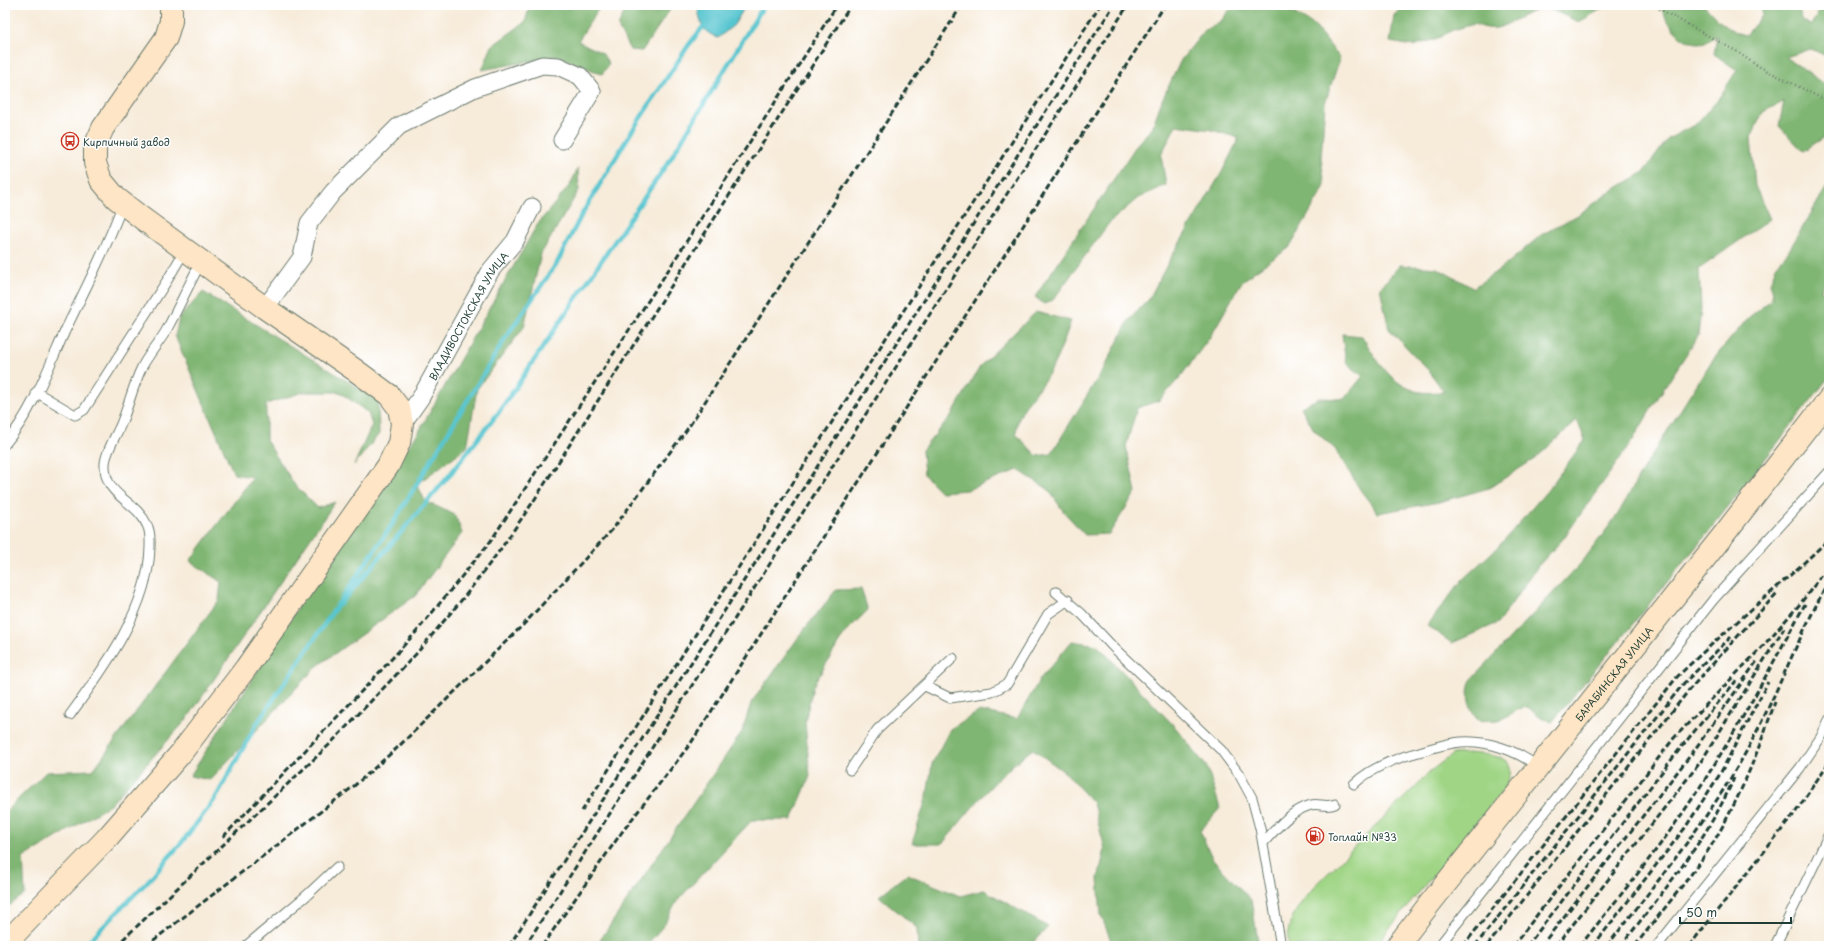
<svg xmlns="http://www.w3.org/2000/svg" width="1834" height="951" viewBox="0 0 1834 951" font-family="'Playpen Sans',sans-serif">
<rect width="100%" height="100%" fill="#fff"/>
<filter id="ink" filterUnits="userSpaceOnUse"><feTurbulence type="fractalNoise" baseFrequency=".025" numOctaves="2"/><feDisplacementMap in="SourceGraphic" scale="8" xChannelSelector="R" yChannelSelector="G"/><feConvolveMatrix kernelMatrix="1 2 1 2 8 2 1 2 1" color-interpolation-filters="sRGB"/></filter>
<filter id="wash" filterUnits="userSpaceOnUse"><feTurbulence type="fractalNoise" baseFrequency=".012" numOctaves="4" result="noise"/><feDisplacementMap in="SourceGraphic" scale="16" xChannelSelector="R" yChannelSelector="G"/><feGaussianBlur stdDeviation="0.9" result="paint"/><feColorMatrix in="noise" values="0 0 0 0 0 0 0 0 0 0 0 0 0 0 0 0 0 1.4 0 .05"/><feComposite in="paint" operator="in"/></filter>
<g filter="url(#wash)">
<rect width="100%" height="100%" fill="#f7ebd9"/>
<!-- green -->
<path fill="#a0d586" stroke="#60895d" d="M1468,753c25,2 56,2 36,36l-129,157h-86c-6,-23 12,-44 26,-60l118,-117 20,-15z"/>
<!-- forest -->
<path fill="#80b673" stroke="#507a54" d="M530,5h71l-23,36 24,12 7,11 -7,10 -45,-18 -75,14 10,-24 33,-24z
M627,5h46l-31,46 -12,-1 -12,-23z
M1233,5h47l34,20 26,33 -15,45 -4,55 4,28 -36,62 -34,23 -14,12 -31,54 -29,39 -21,24 -23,8 -11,38 10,46 -27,42 -24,1 -21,-23 -16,-23 -30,-19 -51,20 -26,2 -17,-17 -2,-25 29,-34 30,-51 55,-53 35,9c-6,16 -11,32 -19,47 -11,22 -36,40 -36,66l21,22 14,-2 53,-86 25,-48 20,-21 20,-38 53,-89 17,-34 -27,-8 -36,-5 -15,30 5,30 -28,13 -29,25 -56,77 -9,4 -9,-7 103,-154 14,-15 10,-28 19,-40 24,-30 16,-9z
M1406,5h210l-13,3 -24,14 -34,-15c-8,3 -17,6 -24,10 -21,10 -24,16 -47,7l-21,6 -17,9 -23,7 -23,-4 4,-27z
M1659,5h45c12,14 24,26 42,30l16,-19v-11h35l6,16 8,4 12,-20h6v57l-5,-7 -13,-6 -25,8 43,30v25l-4,25 -22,14 -24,-25 5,-25 -21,11 -12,25 4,49 15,33 -71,50 2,39 -3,28 -44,68 -21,36 -70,99 -25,27 -40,57 -46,20 -25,-17 35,-46 37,-34 48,-55 38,-51 -8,-20 -41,38 -47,30 -50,14 -61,11 -17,-22 -26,-42 -21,-19 -13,-23 18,-9 25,1 19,-23 -17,-13 -4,-29 20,2c12,20 27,46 51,54 9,4 22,2 31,2l-15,-21 -40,-42 -9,-41 20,-23 37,3 36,20 34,-24 34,-29 37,-20 35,-25 30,-17 25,-34 28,-15 21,-23 20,-31 -23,-16 3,-18c-5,2 -12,7 -17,7 -23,0 -31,-21 -41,-38z
M578,168l1,22 -38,64 -17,73 -47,62 -10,58 -50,37 8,17 30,14 7,18 -47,63 -99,71 -106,113 -20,-4 137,-214 91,-129 119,-208 33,-40z
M1829,183v86l-8,22 8,3v83l-123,158 -154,187 -16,-7 -8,-8c-12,0 -19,11 -31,13 -5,1 -11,0 -17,1 -11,-10 -15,-27 -9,-41l112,-119 35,-47 27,-48 66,-104 37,-44 23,-18 2,-8 -3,-9 6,-17 12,-14z
M203,292l175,108 1,34 -25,31 18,-40 -4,-12 -28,-21h-37l-37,12v36l28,44 24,24 17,-6 -148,217 -77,86 -87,53 2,36 -16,12h-4v-94l41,-40 47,-2 126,-170 2,-18 -31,-21 63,-84 -19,-3 -59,-138 4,-18z
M861,589l7,21 -24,24 -31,52 -8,36 5,54 -18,44h-40l-75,81 -13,24 -18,21h-50l146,-214 9,-29 52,-72 33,-41z
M1072,641l25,4 79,83 31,39 13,41 -20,23 13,29 38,40 8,46h-146l-12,-31 -3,-36 7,-30 -12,-46 -26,-29 -34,-25c-36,25 -63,62 -91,95h-30l15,-48 5,-32 18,-35 30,-18 37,8 23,-40z
M907,874l53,22 24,-6 64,37 -18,19h-112l-1,-18 -38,-32z"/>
<!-- water -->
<path fill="#59c6d0" stroke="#3c8282" d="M702,5h44l-12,20 -16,13c-16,-7 -16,-11 -20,-28z"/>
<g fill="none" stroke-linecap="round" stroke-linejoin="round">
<!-- stream -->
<path stroke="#59c6d0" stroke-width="4.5" d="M340,604l108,-127 51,-65 172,-254 93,-153
M84,946l63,-64 36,-41 32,-42 41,-74 137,-202 113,-186 51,-74 25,-49 48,-80 58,-88 18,-23"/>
</g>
</g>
<g filter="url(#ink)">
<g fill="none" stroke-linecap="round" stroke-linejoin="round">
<defs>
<path id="lane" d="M36,392l39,23 9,-5 84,-131 17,-29
M5,444c27,-32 43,-75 60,-113 20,-42 42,-83 58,-128
M1056,592l26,22 31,33 108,103 18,24 13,24 8,30 21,118
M925,686l25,12 42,-6 15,-8 41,-70 20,-14
M70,715c35,-48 78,-106 80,-167 0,-8 1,-16 -3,-23 -11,-25 -42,-28 -42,-59 -1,-11 12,-32 16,-42 8,-19 12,-39 21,-57 7,-14 18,-25 25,-38 12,-22 22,-45 34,-67
M850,770l27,-40 76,-72
M1354,784c18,-17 42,-26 65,-32 14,-4 28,-9 42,-10 27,-2 57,9 77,25
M1263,843c14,-15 27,-32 48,-38 8,-2 15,3 24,-1
M246,946l60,-50 31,-29
M1439,946l274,-346 116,-128
M1657,946l143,-178 21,-31 8,-17
M1775,946l54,-112"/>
<g id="street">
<path d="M265,308l37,-51 7,-34 24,-31 66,-66 76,-38 67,-23 16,1 22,10 12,15 -30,49"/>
<path id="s1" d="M402,424l19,-27 70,-127 24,-29 17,-34"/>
</g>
<g id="secondary">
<path d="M5,944l102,-106 74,-85 65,-85 142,-202 11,-23 3,-19 -3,-16 -10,-13 -34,-25 -90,-62 -122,-89 -27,-21 -15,-18 -6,-17v-17l8,-18 63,-90 5,-17v-16"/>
<path id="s2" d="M1397,946l34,-44 294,-369 104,-134"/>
</g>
</defs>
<!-- lane casing -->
<use href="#lane" stroke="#6b7a6e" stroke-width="11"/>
<!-- street casing -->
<use href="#street" stroke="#6b7a6e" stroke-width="19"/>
<!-- secondary casing -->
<use href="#secondary" stroke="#6b7a6e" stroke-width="24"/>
<!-- path -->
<path stroke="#6b7a6e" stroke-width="2.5" stroke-dasharray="1 3" stroke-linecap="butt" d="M1652,5l84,46 20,14 73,37"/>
<!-- lane -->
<use href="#lane" stroke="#fff" stroke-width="9"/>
<!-- street -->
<use href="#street" stroke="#fff" stroke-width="17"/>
<!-- secondary -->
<use href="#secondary" stroke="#fde5c5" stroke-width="22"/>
<!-- rail -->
<path stroke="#1f3d34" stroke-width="3" stroke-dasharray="6 3" stroke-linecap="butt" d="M582,811l518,-806
M223,837l153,-161 41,-45 73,-89 177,-270 170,-267
M116,946l213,-201 87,-91 49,-58 35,-46 33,-48 318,-497
M146,946l208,-160 42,-37 128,-125 88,-94 76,-102 274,-423
M509,946l605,-941
M525,946l603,-941
M542,946l80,-114 69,-89 474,-738
M1463,946l214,-269c49,-48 103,-90 152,-138
M1475,946l209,-263 47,-46
M1487,946l202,-256 89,-98
M1513,946l161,-208 89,-92 37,-42 29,-38
M1527,946l156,-201 53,-64
M1541,946l152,-194 64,-91
M1556,946l146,-186 82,-132
M1580,946c32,-41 67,-82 97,-125 48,-68 88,-143 128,-217
M1593,946l92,-118 35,-54 48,-92
M1607,946c49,-63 100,-124 139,-194 30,-55 52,-115 83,-171
M1621,946c41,-54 86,-105 113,-168
M1635,946c25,-33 53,-65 76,-100 28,-45 47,-94 64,-144
M1689,946l106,-133 34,-51"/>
</g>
</g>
<!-- icons -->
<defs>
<symbol id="bus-ring" viewBox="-11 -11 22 22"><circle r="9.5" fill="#fff" stroke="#c8321e" stroke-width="1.5"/><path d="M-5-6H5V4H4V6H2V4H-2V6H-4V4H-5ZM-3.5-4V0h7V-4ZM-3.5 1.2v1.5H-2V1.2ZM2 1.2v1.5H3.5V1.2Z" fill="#c8321e"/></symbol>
<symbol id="fuel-ring" viewBox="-11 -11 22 22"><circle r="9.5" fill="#fff" stroke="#c8321e" stroke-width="1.5"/><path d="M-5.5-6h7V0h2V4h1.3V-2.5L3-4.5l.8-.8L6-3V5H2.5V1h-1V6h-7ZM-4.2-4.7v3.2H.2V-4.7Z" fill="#c8321e"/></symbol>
</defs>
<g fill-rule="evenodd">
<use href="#bus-ring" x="60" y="131" width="20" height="20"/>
<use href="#fuel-ring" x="1305" y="826" width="20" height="20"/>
</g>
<g text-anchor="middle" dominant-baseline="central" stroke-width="3" stroke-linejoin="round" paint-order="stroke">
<!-- poi labels -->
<g font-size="10" fill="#1f3d34" stroke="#fff" text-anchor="start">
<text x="83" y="141">Кирпичный завод</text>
<text x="1328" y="836">Топлайн №33</text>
</g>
<!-- street labels -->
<g font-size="10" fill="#1f3d34" stroke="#fff">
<text stroke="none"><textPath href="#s1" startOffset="127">ВЛАДИВОСТОКСКАЯ УЛИЦА</textPath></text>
<text stroke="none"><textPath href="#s2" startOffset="348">БАРАБИНСКАЯ УЛИЦА</textPath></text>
</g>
</g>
<!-- margin -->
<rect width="1834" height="951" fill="none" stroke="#fff" stroke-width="20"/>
<!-- scale -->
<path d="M1680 917v6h111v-6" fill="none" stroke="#1f3d34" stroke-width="2"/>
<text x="1686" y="917" font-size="12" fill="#1f3d34" stroke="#ffffff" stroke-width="3" paint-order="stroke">50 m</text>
</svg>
